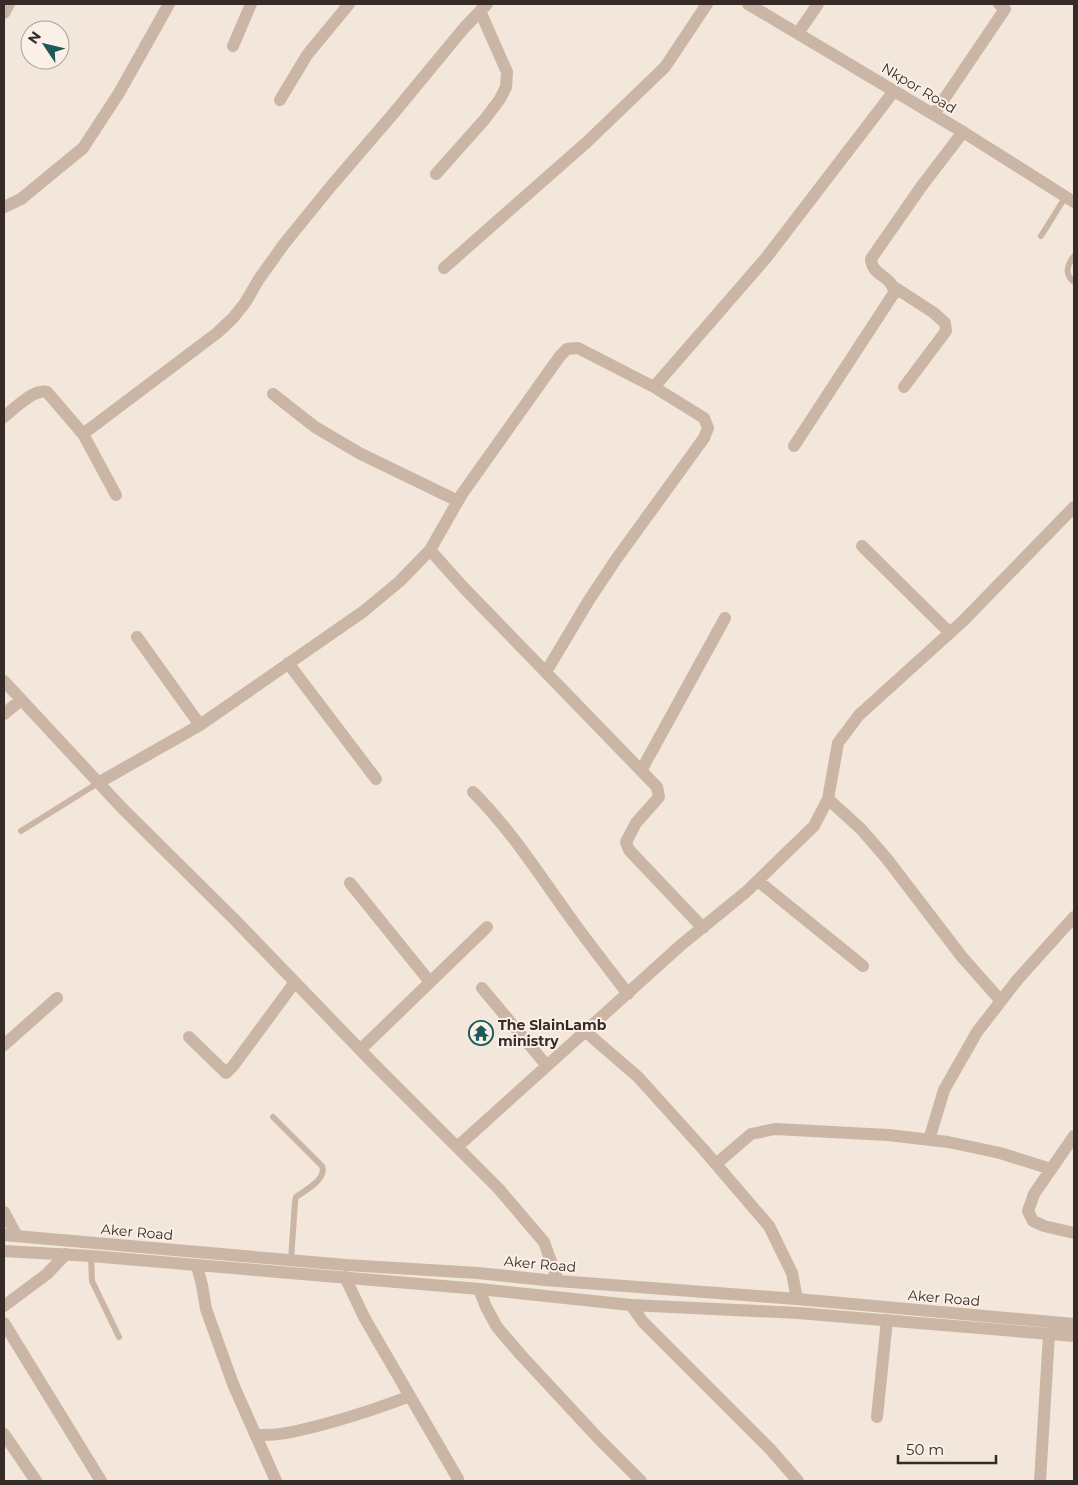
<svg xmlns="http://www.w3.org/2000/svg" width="1078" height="1485" viewBox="0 0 1078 1485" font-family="Montserrat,sans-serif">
<rect width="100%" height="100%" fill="#f3e6da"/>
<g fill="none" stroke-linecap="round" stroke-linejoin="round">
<!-- service -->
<path stroke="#cbb5a5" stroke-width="6" d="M1041,236l25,-40
M1074,256c-7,9 -10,18 0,26
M21,831l77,-48
M273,1117l49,49c5,13 -16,24 -26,31l-1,5 -4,58
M91,1256l1,25 27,56"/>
<!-- minor -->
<path stroke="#cbb5a5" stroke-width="12" d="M4,13l5,-9
M798,33l20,-29
M233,46l18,-42
M280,100l27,-45 42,-51
M934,114l71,-105 -6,-5
M436,174l49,-55 15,-20 6,-12 1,-15 -27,-61
M4,207l17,-8 62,-51 36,-55 50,-89
M444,268l143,-126 78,-75 42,-63
M894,287l40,26 11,10 1,8 -42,56
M273,394l42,33 44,26 99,48
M4,417c10,-8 30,-29 43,-25l36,42 33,61
M83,434l134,-101 16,-15 12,-15 14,-24 25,-35 48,-59 61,-71 71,-86 23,-24
M794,446l100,-153c-1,-18 -22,-16 -23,-34l50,-72 42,-55
M862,546l88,87
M430,550l34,38 193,199 2,10 -23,26 -10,19 3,8 74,78
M137,637l63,88
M288,663l88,116
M546,672l43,-72 28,-42 87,-120 4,-10 -4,-10 -50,-31
M4,681l118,127 113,112 137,142 126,126 46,54 14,39
M4,714l17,-14
M642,769l83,-151
M98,783l102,-58 164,-114 36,-30 30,-31 32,-56 98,-138 7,-7 11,-1 76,39 112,-129 128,-167
M473,792c39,39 67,84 99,128 18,25 37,49 56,74
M828,799l33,30 26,30 75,98 39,44
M758,881l105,85
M350,883l80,99
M482,988l65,78
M586,1032l52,45 65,72 66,77 23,47 5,26
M189,1037l37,36 7,-7 62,-84
M4,1045l53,-47
M360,1050l127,-123
M1074,1136l-40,58 -6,17 5,10 11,5 30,7
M929,1140l15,-50 33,-58 41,-53 56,-62
M457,1147l224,-202 65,-53 68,-66 14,-27 10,-56 21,-28 104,-94 111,-114
M716,1164l35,-30 24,-5 113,6 60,7 52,11 51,16
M4,1212l13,24
M197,1266l5,19 4,24 27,75 43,97
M345,1277l19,40 94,162v2
M479,1289l7,18 11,20 24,28 77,83 43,43
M631,1305l12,17 127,127 28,32
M4,1306l43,-32 19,-20
M4,1323l97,158
M877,1417l10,-97
M4,1434l32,47
M256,1435c25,1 45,-5 69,-11 29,-8 57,-17 85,-28
M1040,1481l9,-146"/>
<!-- tertiary -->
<path stroke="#cbb5a5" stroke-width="12" d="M748,4l215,128 111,70
M4,1235l342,30 132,8 67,7 252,19 277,25
M4,1251l87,5 388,33 152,16 167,8 276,23"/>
</g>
<!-- icons -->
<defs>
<symbol id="temple-ring" viewBox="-11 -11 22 22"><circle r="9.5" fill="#faf0e7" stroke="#1b595a" stroke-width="1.5"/><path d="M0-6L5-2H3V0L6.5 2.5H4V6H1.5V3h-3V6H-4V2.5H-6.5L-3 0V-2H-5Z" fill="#1b595a"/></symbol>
</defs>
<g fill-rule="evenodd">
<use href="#temple-ring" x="467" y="1019" width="28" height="28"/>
</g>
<g text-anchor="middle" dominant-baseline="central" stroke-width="4" stroke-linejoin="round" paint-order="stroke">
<!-- street labels -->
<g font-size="14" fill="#372b27" stroke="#faf0e7">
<text transform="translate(919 88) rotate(31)">Nkpor Road</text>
<text transform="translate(137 1232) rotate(5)">Aker Road</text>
<text transform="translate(540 1264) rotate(5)">Aker Road</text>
<text transform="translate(944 1298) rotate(5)">Aker Road</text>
</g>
<!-- poi labels -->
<g font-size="14" font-weight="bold" fill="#372b27" stroke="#faf0e7" text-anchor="start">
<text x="498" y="1025">The SlainLamb<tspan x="498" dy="16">ministry</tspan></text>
</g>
</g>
<!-- border -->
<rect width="1078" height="1485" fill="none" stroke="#372b27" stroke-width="10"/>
<!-- north arrow -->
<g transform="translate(45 45) rotate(305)"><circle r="24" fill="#faf0e7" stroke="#aca19a"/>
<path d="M0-4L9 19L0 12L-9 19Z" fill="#1b595a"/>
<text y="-8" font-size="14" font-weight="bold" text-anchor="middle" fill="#372b27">N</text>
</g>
<!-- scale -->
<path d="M898 1455v8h98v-8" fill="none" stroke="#372b27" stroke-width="2.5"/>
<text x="906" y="1455" font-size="15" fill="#372b27" stroke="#faf0e7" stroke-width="4" paint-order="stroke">50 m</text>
</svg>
